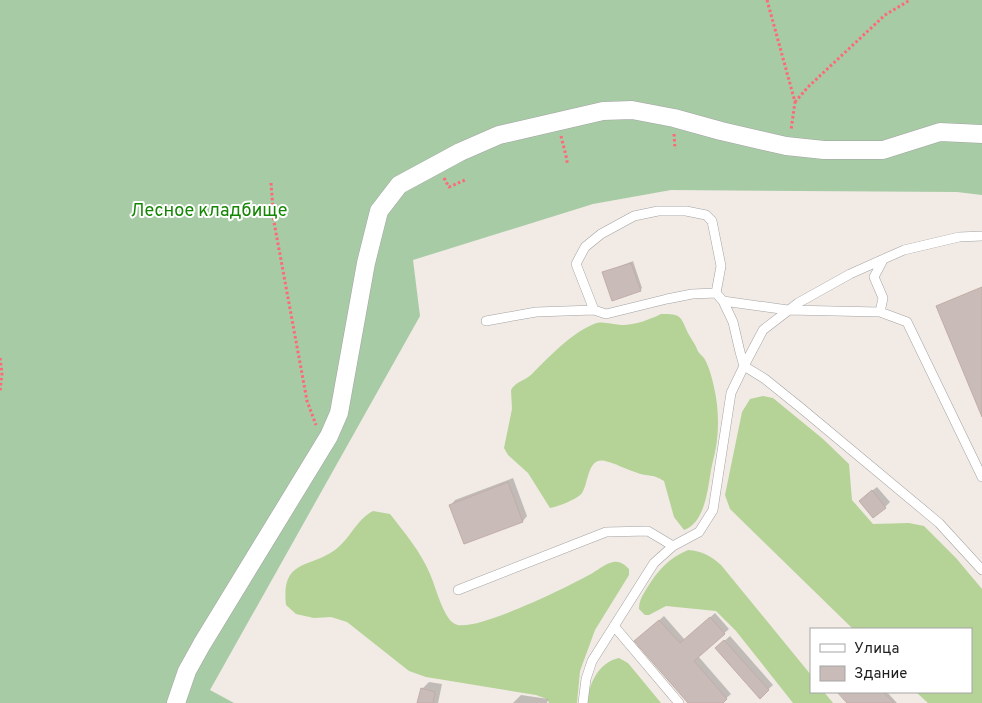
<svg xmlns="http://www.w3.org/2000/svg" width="982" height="703" viewBox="0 0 982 703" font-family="Overpass,sans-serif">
<rect width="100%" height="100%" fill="#f1eae5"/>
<!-- forest -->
<path fill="#b5d397" d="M661,314c21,0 19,2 27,19 3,6 6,9 9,16 1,4 5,6 7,9 5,8 8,20 10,29 4,17 5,36 3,53 -1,10 -4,20 -6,30 -3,18 -6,53 -27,60l-10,-13 -10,-36c-12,-8 -18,-4 -29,-9 -10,-3 -20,-9 -30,-11 -18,-4 -16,22 -23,32 -4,6 -25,14 -32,15l-22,-35 -20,-18 -4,-7 8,-39 -1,-19c5,-9 14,-9 21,-16 18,-18 38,-40 62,-50 10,-4 21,2 30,1 13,-1 25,-5 37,-11z
M763,396l10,2 50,41 26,25 3,36 21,24 36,-1 15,3 32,32 26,31v114h-54l-12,-11h55v-63h-118l-123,-120 -5,-14 17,-83 8,-13z
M373,511l17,3c14,18 31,38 40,60 6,13 13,44 25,50 18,10 114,-38 134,-49 8,-4 15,-11 24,-13 7,-1 11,2 16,7v6l-34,55 -15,41 -3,32h-28l-2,-4 -11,-4 -110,-18 -17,-6 -62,-49 -16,-5 -17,1 -18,-4 -10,-9c-5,-46 22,-36 49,-55 15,-11 21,-30 38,-39z
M688,550c14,1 23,6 33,15l90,110v17h13l9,11h-40l-57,-72 -20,-20 -50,-5 -17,9h-4l-6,-6c0,-9 4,-14 8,-21 11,-18 22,-30 41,-38z
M619,658l9,5 33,40h-74c2,-20 12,-41 32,-45z"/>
<!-- cemetery -->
<path fill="#a7cba5" d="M0,0h982v195l-25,-3 -286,-2 -78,14 -180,56 7,56 -210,374 24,13h-234z"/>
<!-- shadow -->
<path fill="#0003" d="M633,261l9,27 -2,2 -37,-17z
M513,478l14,38 -4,5 -58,22 -14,-38 4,-5z
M877,487l13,15 -5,5 -20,-11z
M715,613l14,16 -31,27 33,38 -10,9h-32l-49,-66 24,-21 21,24z
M730,636l43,49 -13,12 -39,-53z
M429,682l13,2 -4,19h-19l3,-14z
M839,692h48l10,11h-48z
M521,695l27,4 -1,4h-34z"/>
<!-- building -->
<path fill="#c9bbb8" stroke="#c3ada6" d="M631,263l10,28 -29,10 -10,-29z
M982,287v130l-46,-111z
M508,482l15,40 -59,22 -15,-39z
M872,490l14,18 -13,10 -14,-17z
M710,617l15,17 -31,27 33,38 -4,4h-35l-54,-62 25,-21 21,23z
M724,640l45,50 -9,9 -45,-51z
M421,688l14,4 -2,11h-16z
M837,692h46l11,11h-47z"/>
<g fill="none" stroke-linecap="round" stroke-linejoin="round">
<defs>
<path id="lane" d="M982,236l-23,1 -55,13 -54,24 -52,29 -35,27 -19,36 21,13 36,29 138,115 43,47
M716,293l5,-27 -9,-45 -6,-6 -20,-4h-28l-24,5 -33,18 -16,13 -9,17 18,46 12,4 61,-15 25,-5 24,-1 7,8 65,9 92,2 3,-14 -9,-21 9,-17
M880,312l27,10 75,155
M486,321l50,-9 58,-2
M458,590l148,-58 42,-1 25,15
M614,626l65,77
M583,703l3,-24 6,-18 62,-98 19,-17 26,-14 14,-22 18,-117 13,-27 -4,-14 -7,-30 -10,-21"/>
<path id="street" d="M176,703l11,-32 15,-27 127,-208 10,-23 27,-150 13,-52 20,-26 61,-33 39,-17 104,-24 29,-1 42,8 47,13 65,15 38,4h59l57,-18 42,2"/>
</defs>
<!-- lane casing -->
<use href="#lane" stroke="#a3a3a3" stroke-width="10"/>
<!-- street casing -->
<use href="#street" stroke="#a3a3a3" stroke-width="19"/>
<!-- path -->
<path stroke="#ff6878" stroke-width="3" stroke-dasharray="2.5 2.5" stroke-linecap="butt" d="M767,0l28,102 -4,28
M795,102l13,-15 77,-72 25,-15
M674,134l1,15
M561,136l6,24v4
M444,178l5,9 16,-7
M271,183l3,39 33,179 9,24
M0,358l2,15 -2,18"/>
<!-- lane -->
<use href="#lane" stroke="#fff" stroke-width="9"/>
<!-- street -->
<use href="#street" stroke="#fff" stroke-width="18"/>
</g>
<g text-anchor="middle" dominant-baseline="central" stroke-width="4" stroke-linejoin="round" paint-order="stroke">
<!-- park labels -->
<g font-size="18" fill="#158604" stroke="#fff">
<text x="209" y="211">Лесное кладбище</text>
</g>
</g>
<!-- legend -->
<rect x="810" y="628" width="162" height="65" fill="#ffffff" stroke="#a5a5a5"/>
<rect x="820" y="644" width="25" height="8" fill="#ffffff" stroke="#a5a5a5"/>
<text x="854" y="653" font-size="15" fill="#1f1f1f">Улица</text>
<rect x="820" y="666" width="25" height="15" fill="#c9bbb8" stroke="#a5a5a5"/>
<text x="854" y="678" font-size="15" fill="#1f1f1f">Здание</text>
</svg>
